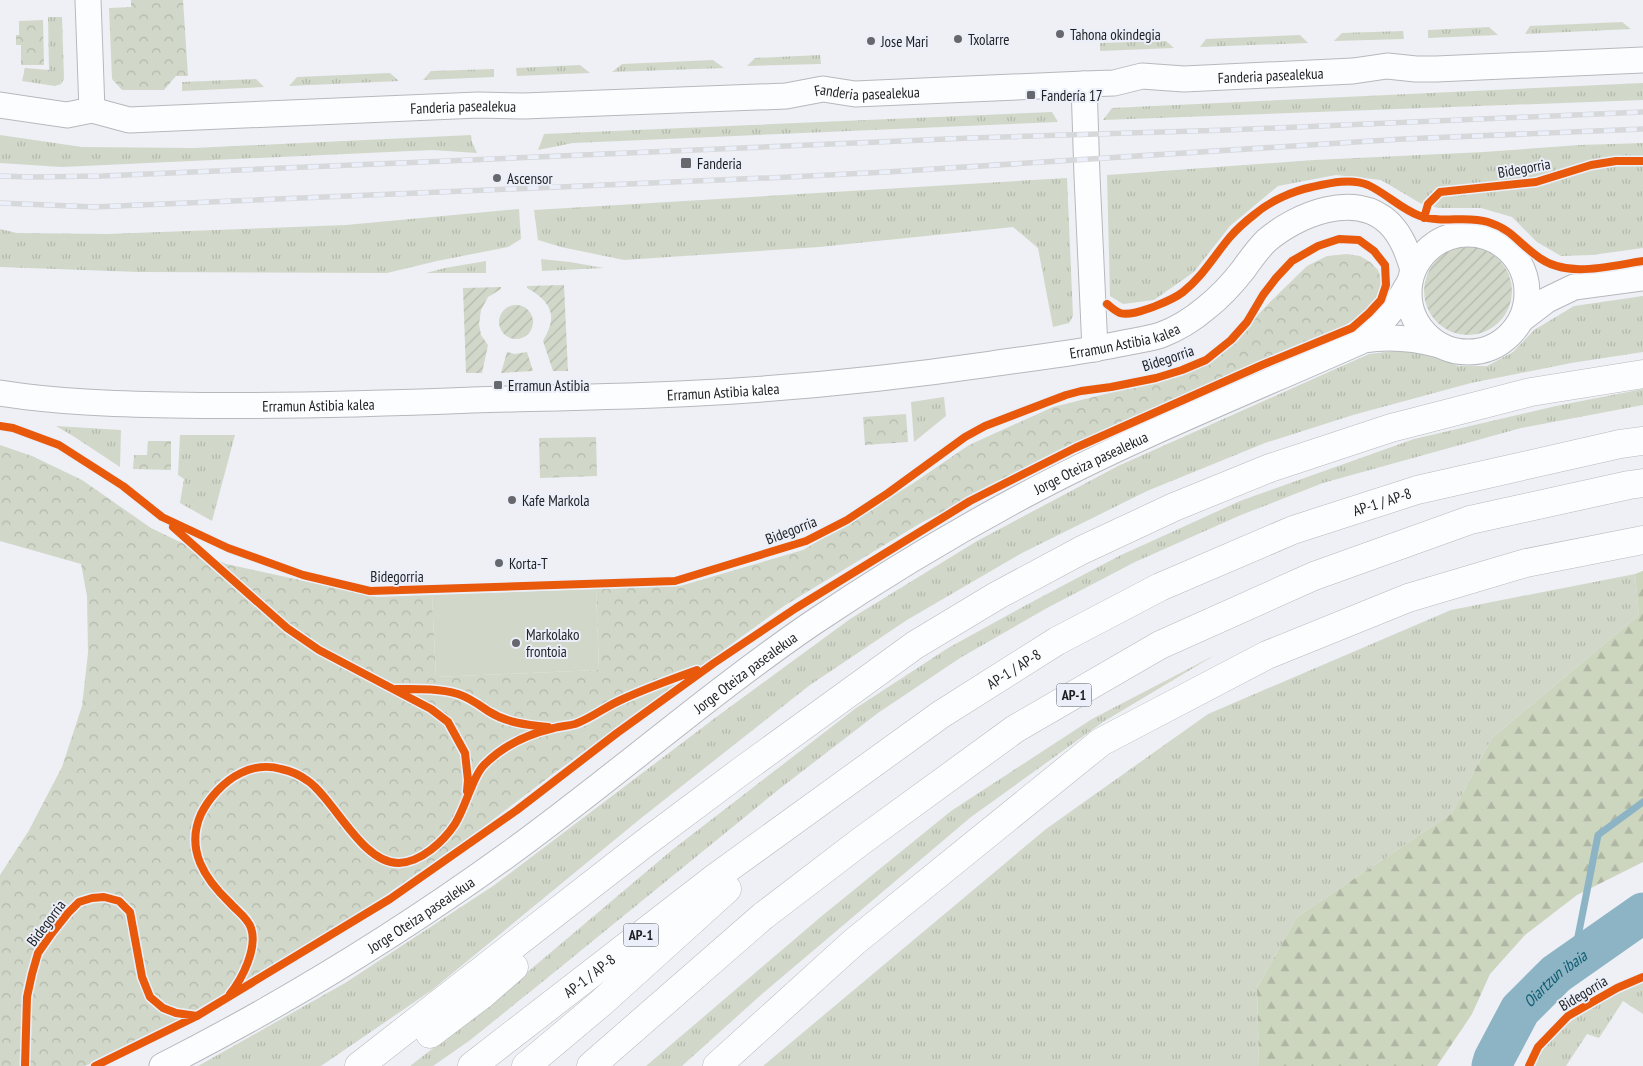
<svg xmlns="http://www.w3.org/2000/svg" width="1643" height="1066" viewBox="0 0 1643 1066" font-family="'PT Sans Narrow',sans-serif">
<defs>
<pattern id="grass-tufts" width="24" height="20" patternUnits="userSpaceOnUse" patternTransform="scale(1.25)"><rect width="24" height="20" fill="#d1d8c9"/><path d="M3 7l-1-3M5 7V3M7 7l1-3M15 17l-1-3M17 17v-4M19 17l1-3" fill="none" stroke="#b3b9ac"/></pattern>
<pattern id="forest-firs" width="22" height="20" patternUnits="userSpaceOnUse" patternTransform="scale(1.25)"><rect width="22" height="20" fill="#ccd5be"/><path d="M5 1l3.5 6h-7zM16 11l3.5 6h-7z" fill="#afb6a3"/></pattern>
<pattern id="park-crowns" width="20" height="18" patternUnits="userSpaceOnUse" patternTransform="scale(1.25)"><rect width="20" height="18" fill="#d1d8c9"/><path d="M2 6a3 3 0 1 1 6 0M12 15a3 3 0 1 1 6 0" fill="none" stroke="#b3b9ac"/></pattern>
<pattern id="garden-furrows" width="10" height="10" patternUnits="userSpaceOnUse" patternTransform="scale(1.25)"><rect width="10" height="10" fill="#d1d8c9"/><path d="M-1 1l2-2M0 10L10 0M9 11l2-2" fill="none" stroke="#b3b9ac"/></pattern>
</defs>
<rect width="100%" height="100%" fill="#eef0f6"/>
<!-- grass -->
<path fill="url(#grass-tufts)" d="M48,17h14l2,62 -3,5 -6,2 -33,-5 3,-13 24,2z
M1622,22l9,7 -106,5 5,-8z
M1489,27l9,8 -70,3v-8z
M1403,31l1,8 -70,2 8,-8z
M1300,35l8,8 -108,4 6,-8z
M1166,41l8,7 -74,3v-8z
M820,55l1,9 -74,2 8,-8z
M713,60l11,8 -112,4 10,-8z
M580,65l10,8 -73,3 -1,-8z
M494,69v8l-71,3 8,-9z
M390,73l9,8 -110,5 8,-9z
M256,79l8,8 -82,4v-9z
M1643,83v17l-540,20 9,-12z
M1052,112l6,10 -485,21 -35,7 6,-16z
M0,135l82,12 112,1 277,-13 1,7 5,11 -45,-3 -370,17 -62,-4z
M1643,143v105l-51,7 -31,1 -24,-14 -25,-25 -31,-9h-43l-18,-5 -39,-23 -45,-5 -58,11 -48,40 -36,46 -40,28 -31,4 -13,-8 -3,-121 207,-15 170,-8 96,-7z
M1067,178l6,138 -4,7 -16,4 -15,-79 -25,-21 -194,20 -195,13 -63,-13 -23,-7 -4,-30z
M519,209l2,30 -13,8 -71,14 -50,12 -248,-1 -139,-5v-38l17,4 90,1 239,-9z
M541,259l29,3 34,6 -62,3z
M486,261v12h-60l19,-5z
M1643,296v56l-72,11 -100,20 -118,32 -88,28 -118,48 -125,62 -115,67 -97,65 -170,134 -208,171 -111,76h-123l147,-83 148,-97 226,-171 131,-96 127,-78 141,-75 251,-112 40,-5 50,17h28l26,-14 21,-22 40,-24z
M1643,389v16l-122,23 -198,55 -82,32 -106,47 -88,46 -87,50 -82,55 -100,77 -232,189 -77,62 -36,25h-23l69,-53 193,-163 184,-142 92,-60 80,-44 91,-48 121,-55 174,-62 142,-33z
M944,397l2,19 -32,26 -3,-40z
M56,426l65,4 -1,37 -47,-31z
M180,435h55l-23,86 -32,-18 4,-24 -6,-4z
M1635,574l4,41 -147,123 -40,75 -155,104 -40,71 2,78h-496l283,-237 162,-115 243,-104z
M1215,655l-112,67 -132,95 -209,177 -80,72h-36l177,-151 128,-104 141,-92z
M1643,982v32l-20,-13 -24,37 -12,-4 -21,32h-32c19,-44 68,-65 109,-84z"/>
<!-- forest -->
<path fill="url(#forest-firs)" d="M1643,571v291l-66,33 -52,40 -35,39 -18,40 -35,52h-178l-2,-78 40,-71 155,-104 40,-75 147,-123 -4,-41z"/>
<!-- park -->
<path fill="url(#park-crowns)" d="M131,0h52l5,76h-12l-12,14h-42l-10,-11 -3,-71 22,-1z
M43,20l1,45h-23v-20h-5v-10h3v-14z
M1347,254l13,2 10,6 8,8 4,12 -3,12 -17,20 -24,16 -110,46 -178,79 -131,69 -135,82 -231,168 -75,57 -117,81 -99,60 -84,48 -93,46h-85v-191l28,-43 34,-65 20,-61 6,-53 -1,-57 -6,-32 -81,-23v-96l32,11 50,24 69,48 75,36 151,33 55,-2 4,82 163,-7 -3,-81 84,-3 123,-36 109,-66 57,-39 84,-38 125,-31 31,-13 15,-12 47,-50 36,-35 20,-10z
M906,414l2,28 -43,3 -2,-28z
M596,437l1,39 -57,2 -1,-40z
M148,441h23v29l-38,-1 1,-14h13z"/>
<!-- garden -->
<path fill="url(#garden-furrows)" d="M1424 291a44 44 0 1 1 88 0a44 44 0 1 1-88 0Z
M564,285l4,86h-15l-10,-30c15,-25 9,-39 -16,-53v-2z
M501,287v2l-13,8 -7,13 -2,14 2,11 7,10 -6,28h-16l-3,-85z
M499 322a17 17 0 1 1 34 0a17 17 0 1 1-34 0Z
M507,352l8,2 12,-2 6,19 -32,2z"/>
<!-- pitch -->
<path fill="#d1d8c9" d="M596,589l3,81 -163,7 -4,-82z"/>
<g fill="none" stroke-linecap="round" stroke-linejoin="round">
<!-- stream -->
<path stroke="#8db4c4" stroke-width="7" d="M1573,962l25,-127 45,-33"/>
<!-- river -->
<path stroke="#8db4c4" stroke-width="41" id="s1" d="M1492,1066l2,-7 26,-49 36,-36 87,-61"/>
<defs>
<g id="minor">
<path d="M88,0l4,110"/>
<path d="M1084,84l3,92 8,173"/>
<path id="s2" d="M0,105l67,10 25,-5 37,10 349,-15 46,1 262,-10 37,-7 32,5 229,-10 30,-1 28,-7 42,3 169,-8 34,-5 29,3h20l207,-9"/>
<circle cx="1468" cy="293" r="59"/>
<path d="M1522,319l25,-19 27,-13 69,-9"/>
<path d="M1364,340c19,-17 34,-36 46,-59"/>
<path id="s3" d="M0,393c57,9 115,11 172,12 101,2 201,-1 301,-5 75,-2 151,-3 226,-7 97,-5 195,-15 292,-29 39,-6 79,-10 118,-18 17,-4 36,-6 52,-11 16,-6 32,-16 45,-27 14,-11 26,-24 37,-38 7,-10 14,-20 23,-29 30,-26 89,-51 123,-18 13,13 19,30 24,47"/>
<path id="s4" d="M162,1066c120,-61 236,-132 344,-210 104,-75 200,-160 305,-232 68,-46 139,-89 212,-128 110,-59 227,-105 341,-156 26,-4 49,-2 75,5"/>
</g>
<g id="motorway">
<path d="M430,1034l53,-40 31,-27"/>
<path d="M359,1066l286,-223 95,-71 175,-127 83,-50 84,-45 92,-43 96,-39 121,-40 140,-36 112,-18"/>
<path id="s5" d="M472,1066l244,-189 224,-162 117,-74 103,-54 133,-57 124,-40 203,-46 23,-3"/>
<path d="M526,1066l75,-63 126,-114"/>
<path d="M591,1066l172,-150 97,-74 155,-113 145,-84 154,-69 156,-56 159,-35 14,-2"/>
<path d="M717,1066l137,-124 247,-200 166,-87 141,-57 118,-35 117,-23"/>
</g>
</defs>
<!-- minor casing -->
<use href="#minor" stroke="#b6b8bd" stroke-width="27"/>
<!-- motorway casing -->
<use href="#motorway" stroke="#b6b8bd" stroke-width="29"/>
<!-- minor -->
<use href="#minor" stroke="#fcfdfe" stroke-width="25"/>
<!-- motorway -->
<use href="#motorway" stroke="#fcfdfe" stroke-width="28"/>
<defs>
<path id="rail" d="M0,176l31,1 71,-1 868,-38 257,-8 416,-18
M0,203l94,4 695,-30 98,-5 516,-33 240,-10"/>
</defs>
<!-- rail casing -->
<use href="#rail" stroke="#d7d8da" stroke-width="5.5"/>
<!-- rail -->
<use href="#rail" stroke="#ebeff9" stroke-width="4" stroke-dasharray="11" stroke-linecap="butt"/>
<defs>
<path id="cycleway" d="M1424,218l4,-14 12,-12 96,-10 55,-17 25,-4h27
M1107,304c4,3 8,7 13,9 9,3 24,-3 33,-6 10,-4 21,-8 30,-15 20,-16 31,-36 47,-55 7,-8 16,-16 25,-23 15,-13 38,-23 57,-27 18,-4 39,-9 56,-2 19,9 33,24 52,31 22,8 46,-1 68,6 25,8 29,20 49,34 29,23 72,10 106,5
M0,426l13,2 46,17 64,41 39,31 66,31 75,27 67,16 305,-10 131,-40 41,-21 41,-27 77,-56 20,-11 81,-31 15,-4 30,-4 45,-9 26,-8 24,-10 25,-20 16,-18 16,-27 13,-17 16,-17 26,-15 21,-7 20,1 15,11 11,14 1,20 -5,15 -12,13 -17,15 -90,37 -187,83 -105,53 -174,107 -82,55 -97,70 -100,77 -127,89 -193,117 -102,50
M173,527l114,101 32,22 112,59 17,13 17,31 3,27 -1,11
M396,689c20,0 42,-1 62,5 12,4 20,10 30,17 19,12 39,14 60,16
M230,994c12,-15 28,-46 21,-66 -3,-10 -14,-17 -21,-25 -25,-24 -45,-53 -29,-89 8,-16 23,-33 40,-41 12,-6 27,-8 40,-4 10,2 19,6 27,12 26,18 54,83 91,82 22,-1 44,-21 56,-39 6,-10 10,-21 14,-31 4,-9 8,-22 16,-29 19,-19 43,-30 69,-36 7,-2 14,-2 21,-4 17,-6 31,-18 48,-25 24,-11 49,-20 74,-29
M25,1066l2,-69 5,-23 6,-21 14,-20 16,-20 11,-11 13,-4 12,-1 15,4 11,11 12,65 8,20 13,11 13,5 21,3
M1529,1066l9,-19 30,-31 49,-28 26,-11"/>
</defs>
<!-- cycleway casing -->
<use href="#cycleway" stroke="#ebeff9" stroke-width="11"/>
<!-- cycleway -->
<use href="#cycleway" stroke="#e8590c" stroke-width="8"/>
</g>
<!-- markers -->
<g fill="#67686d" stroke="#ebeff9" stroke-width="2">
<circle cx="1060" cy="34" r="5"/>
<circle cx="958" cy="39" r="5"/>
<circle cx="871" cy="41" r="5"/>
<rect x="1026" y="90" width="10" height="10" rx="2.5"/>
<rect x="680" y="157" width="12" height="12" rx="2.5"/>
<circle cx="497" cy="178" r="5"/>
<rect x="493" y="380" width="10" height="10" rx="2.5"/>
<circle cx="512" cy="500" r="5"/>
<circle cx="499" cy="563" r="5"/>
<circle cx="516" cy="643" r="5"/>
</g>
<g text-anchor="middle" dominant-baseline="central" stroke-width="4" stroke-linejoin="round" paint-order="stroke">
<!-- shield labels -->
<g fill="#ebeff9" stroke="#5c5d63" stroke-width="1">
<rect x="1056.5" y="683.5" width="35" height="23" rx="4"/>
<rect x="623.5" y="923.5" width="35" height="23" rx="4"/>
</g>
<g font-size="14" font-weight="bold" fill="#1e1f23">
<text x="1074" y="695">AP-1</text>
<text x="641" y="935">AP-1</text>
</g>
<!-- poi labels -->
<g font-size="15" fill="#1e1f23" stroke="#ebeff9" text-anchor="start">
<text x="1070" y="34">Tahona okindegia</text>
<text x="968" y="39">Txolarre</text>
<text x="881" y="41">Jose Mari</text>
<text x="1041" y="95">Fandería 17</text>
<text x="697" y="163">Fanderia</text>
<text x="507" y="178">Ascensor</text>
<text x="508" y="385">Erramun Astibia</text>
<text x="522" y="500">Kafe Markola</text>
<text x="509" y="563">Korta-T</text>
<text x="526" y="634">Markolako<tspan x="526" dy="17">frontoia</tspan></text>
</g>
<!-- street labels -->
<g font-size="15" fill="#1e1f23" stroke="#ebeff9">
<text stroke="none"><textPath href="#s2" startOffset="1276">Fanderia pasealekua</textPath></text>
<text stroke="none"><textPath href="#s2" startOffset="871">Fanderia pasealekua</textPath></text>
<text stroke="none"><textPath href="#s2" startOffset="466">Fanderia pasealekua</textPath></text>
<text transform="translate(1524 168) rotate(-10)">Bidegorria</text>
<text stroke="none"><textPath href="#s3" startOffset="1129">Erramun Astibia kalea</textPath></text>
<text transform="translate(1168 358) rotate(-18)">Bidegorria</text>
<text stroke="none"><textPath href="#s3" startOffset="724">Erramun Astibia kalea</textPath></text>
<text stroke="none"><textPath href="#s3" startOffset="319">Erramun Astibia kalea</textPath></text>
<text stroke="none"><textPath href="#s4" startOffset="1110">Jorge Oteiza pasealekua</textPath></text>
<text stroke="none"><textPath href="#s5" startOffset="1078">AP-1 / AP-8</textPath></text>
<text transform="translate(791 530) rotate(-21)">Bidegorria</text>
<text x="397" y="576">Bidegorria</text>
<text stroke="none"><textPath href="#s5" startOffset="672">AP-1 / AP-8</textPath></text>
<text stroke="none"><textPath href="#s4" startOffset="705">Jorge Oteiza pasealekua</textPath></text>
<text stroke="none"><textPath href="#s4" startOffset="300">Jorge Oteiza pasealekua</textPath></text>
<text transform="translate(46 923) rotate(-53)">Bidegorria</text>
<text stroke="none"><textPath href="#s5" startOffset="148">AP-1 / AP-8</textPath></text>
<text transform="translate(1583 993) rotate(-31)">Bidegorria</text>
</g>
<!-- water labels -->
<g font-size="16" font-style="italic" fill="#0d5a6f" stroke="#ebeff9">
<text stroke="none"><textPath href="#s1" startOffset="110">Oiartzun ibaia</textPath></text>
</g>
</g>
</svg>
